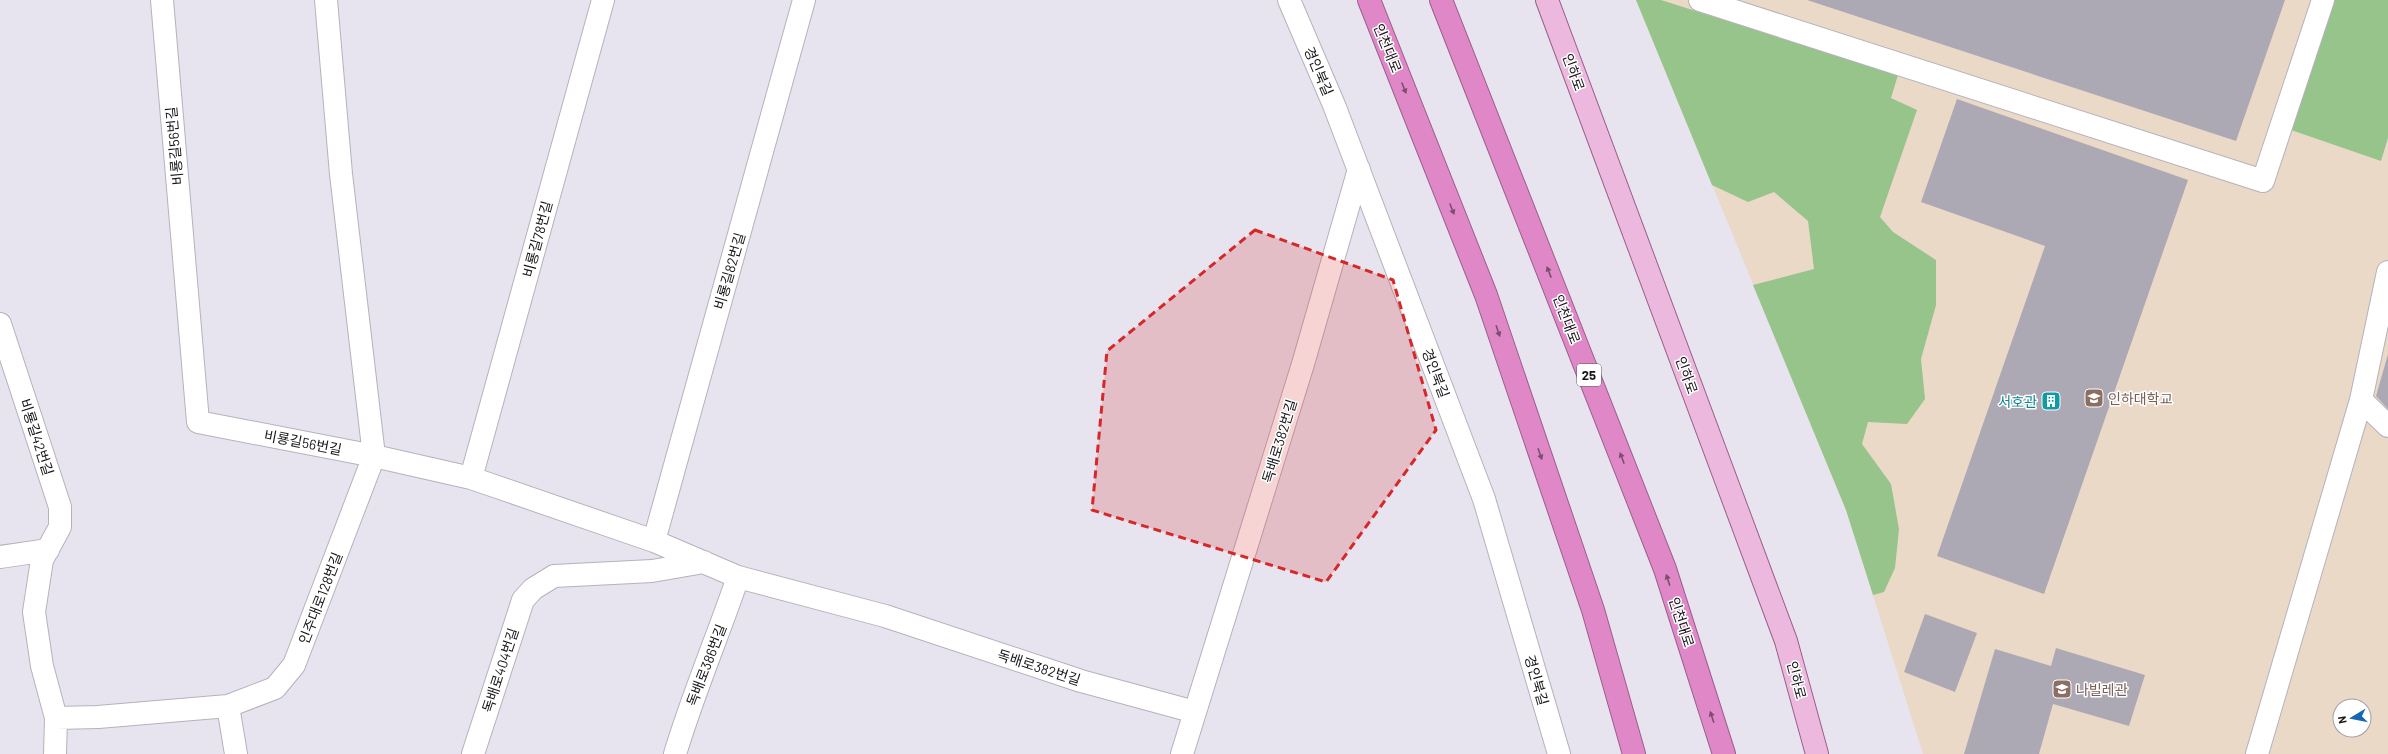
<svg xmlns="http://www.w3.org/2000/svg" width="2388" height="754" viewBox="0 0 2388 754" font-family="Barlow,'Noto Sans KR',sans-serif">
<rect width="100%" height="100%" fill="#e8e4ef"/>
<!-- education -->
<path fill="#ebd9c8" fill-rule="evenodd" d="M1636,0h752v754h-465l-77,-244zM2340,706h24v24h-24z"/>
<!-- green -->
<path fill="#96c48a" d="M1636,0h25l237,75 -7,23 26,12 -37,107 13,15 43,28v45l-15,54 4,40 -18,25 -39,-2 -6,22 29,40 8,45 -4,39 -11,24 -11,3 -27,-85 -93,-225 61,-16 -6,-48 -34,-29 -26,10 -36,-17z
M2314,0h74v138l-7,23 -99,-34z"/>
<!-- building -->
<path fill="#ada9b4" d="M1807,0h478l-49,141z
M1957,99l231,81 -144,414 -107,-38 108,-310 -124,-44z
M2388,354v55l-12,-13z
M1925,614l52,19 -22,59 -51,-20z
M2056,648l89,27 -16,51 -76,-22 -14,50h-75l31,-105 56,17z"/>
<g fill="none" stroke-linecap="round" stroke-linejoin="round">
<defs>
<path id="minor" d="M162,0l36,422 176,34 97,22 183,63 84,36 147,39 196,65 114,31
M1289,0l45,105 150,394 75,255
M1700,0l563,181 60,-181
M0,324l60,183v20l-18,33 -8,52 8,54 14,52
M2361,400l27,26
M471,478l132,-478
M654,541l150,-541
M0,557l48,-7
M228,706l8,48
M55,754l1,-36 42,-1 130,-11 47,-18 19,-23 80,-209 -33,-282 -15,-174
M473,754l50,-154 10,-11 21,-13 98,-5 52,-9
M675,754c18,-60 43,-118 63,-177
M1182,754l121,-390 56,-195
M2257,754l104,-354 27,-128"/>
<path id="major" d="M1547,0l239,641 31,113"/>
<path id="highway" d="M1369,0l117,295 107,315 41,144
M1441,0l224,569 59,185"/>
</defs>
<!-- minor casing -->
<use href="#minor" stroke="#b5b2bc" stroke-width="24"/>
<!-- major casing -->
<use href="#major" stroke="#99608a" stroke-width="24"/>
<!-- highway casing -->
<use href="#highway" stroke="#99608a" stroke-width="24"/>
<!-- minor -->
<use href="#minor" stroke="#fff" stroke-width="22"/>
<!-- major -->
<use href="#major" stroke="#ecb8dd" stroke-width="22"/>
<!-- highway -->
<use href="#highway" stroke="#e088c7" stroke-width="22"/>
</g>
<!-- one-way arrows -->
<defs><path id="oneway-solid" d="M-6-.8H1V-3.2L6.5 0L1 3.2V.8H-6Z"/></defs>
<g fill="#7b4e70">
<use href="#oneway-solid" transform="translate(1404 88) rotate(68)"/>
<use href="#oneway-solid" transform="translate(1452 209) rotate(68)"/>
<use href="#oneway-solid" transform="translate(1549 272) rotate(-111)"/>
<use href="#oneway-solid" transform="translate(1498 331) rotate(71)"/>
<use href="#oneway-solid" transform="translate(1540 454) rotate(71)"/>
<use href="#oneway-solid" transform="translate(1622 458) rotate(-111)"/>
<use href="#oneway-solid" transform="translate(1668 580) rotate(-108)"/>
<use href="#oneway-solid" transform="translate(1712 717) rotate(-108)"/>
</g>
<!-- marked area -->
<path fill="#d62828" fill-opacity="0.2" stroke="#d62828" stroke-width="3" stroke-dasharray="8 5" stroke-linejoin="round" d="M1255,230l138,50 43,150 -110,152 -234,-72 15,-159z"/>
<!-- icons -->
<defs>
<symbol id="university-square" viewBox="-11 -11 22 22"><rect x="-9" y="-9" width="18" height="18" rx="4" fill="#8d6e63" stroke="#fff"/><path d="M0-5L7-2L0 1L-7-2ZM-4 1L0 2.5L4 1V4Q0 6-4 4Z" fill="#fff"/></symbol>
<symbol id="building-square" viewBox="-11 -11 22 22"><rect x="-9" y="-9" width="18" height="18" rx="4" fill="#0f9aa8" stroke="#fff"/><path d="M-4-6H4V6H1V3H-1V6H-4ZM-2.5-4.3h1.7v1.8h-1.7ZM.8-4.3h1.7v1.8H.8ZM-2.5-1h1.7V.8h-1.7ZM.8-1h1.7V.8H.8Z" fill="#fff"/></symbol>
</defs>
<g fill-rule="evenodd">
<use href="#university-square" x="2083" y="387" width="22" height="22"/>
<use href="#building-square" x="2040" y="390" width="22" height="22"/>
<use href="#university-square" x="2051" y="678" width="22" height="22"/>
</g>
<g text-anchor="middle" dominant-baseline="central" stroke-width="3" stroke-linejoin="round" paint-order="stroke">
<!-- shield labels -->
<rect fill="#fff" stroke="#5c5b5d" stroke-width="1" x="1577" y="364" width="24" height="22" rx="3"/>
<g font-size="13" font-weight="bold" fill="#161518">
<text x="1589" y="375">25</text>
</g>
<!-- street labels -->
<g font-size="14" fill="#161518" stroke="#fff">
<text transform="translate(1388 48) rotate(68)">인천대로</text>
<text transform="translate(1319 71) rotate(67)">경인북길</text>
<text transform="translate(1574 72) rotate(70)">인하로</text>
<text transform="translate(174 146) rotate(-95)">비룡길56번길</text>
<text transform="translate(537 239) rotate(-75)">비룡길78번길</text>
<text transform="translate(729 271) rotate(-74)">비룡길82번길</text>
<text transform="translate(1567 319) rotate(69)">인천대로</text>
<text transform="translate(1436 373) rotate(69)">경인북길</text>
<text transform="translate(1687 375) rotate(70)">인하로</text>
<text transform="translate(37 437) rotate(72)">비룡길42번길</text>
<text transform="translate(1279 441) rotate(-73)">독배로382번길</text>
<text transform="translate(303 442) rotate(11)">비룡길56번길</text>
<text transform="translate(320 598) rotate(-69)">인주대로128번길</text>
<text transform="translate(1682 622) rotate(72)">인천대로</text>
<text transform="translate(706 665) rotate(-69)">독배로386번길</text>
<text transform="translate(1039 667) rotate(18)">독배로382번길</text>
<text transform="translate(500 670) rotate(-72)">독배로404번길</text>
<text transform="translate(1537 680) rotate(74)">경인북길</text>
<text transform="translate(1797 680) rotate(75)">인하로</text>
</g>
<!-- education labels -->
<g font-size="14" fill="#785e54" stroke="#fff" text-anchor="start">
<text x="2108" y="398">인하대학교</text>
<text x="2076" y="689">나빌레관</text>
</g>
<!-- culture labels -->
<g font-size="14" fill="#0d838f" stroke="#fff" text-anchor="end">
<text x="2037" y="401">서호관</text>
</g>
</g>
<!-- north arrow -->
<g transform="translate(2352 718) rotate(260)"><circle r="19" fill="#ffffff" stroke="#a2a1a3"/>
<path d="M0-3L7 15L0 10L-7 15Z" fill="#1567b6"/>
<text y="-6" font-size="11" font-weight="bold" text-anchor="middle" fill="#161518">N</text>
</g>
</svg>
